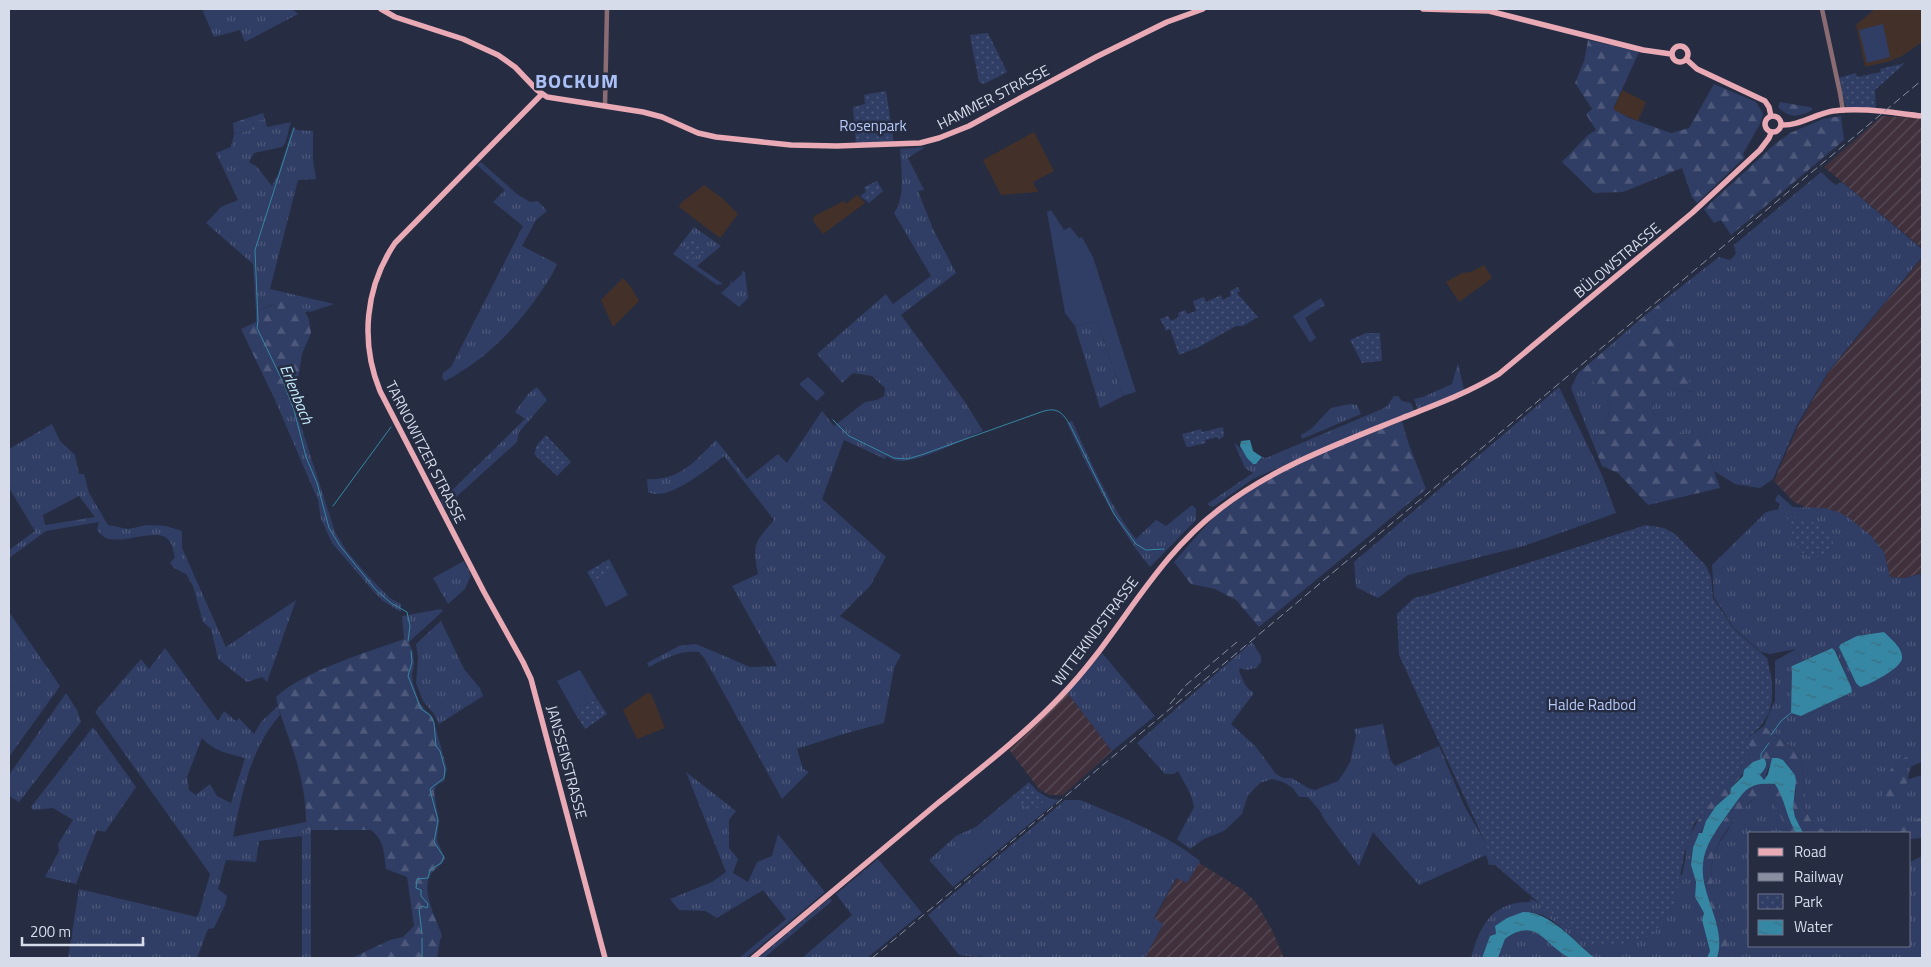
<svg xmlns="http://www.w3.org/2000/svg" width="1931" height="967" viewBox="0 0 1931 967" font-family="'Titillium Web',sans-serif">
<defs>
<pattern id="industrial-furrows" width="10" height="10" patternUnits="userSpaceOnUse" patternTransform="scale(1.25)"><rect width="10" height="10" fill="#3f303c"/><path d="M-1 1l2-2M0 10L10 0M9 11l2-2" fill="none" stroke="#5a4d58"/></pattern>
<pattern id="grass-tufts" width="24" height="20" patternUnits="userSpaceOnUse" patternTransform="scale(1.25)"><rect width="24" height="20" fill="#303d64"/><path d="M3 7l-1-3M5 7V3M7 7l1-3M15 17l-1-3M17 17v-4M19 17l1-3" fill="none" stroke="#4d587a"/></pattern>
<pattern id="forest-firs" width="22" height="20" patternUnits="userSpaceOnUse" patternTransform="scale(1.25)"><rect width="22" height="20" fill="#303d64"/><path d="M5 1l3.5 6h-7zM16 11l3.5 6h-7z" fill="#4d587a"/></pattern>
<pattern id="park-dots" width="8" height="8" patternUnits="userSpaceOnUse" patternTransform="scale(1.25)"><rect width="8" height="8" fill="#303d64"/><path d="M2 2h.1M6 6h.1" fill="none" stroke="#4d587a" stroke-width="1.8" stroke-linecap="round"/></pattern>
<pattern id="water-ripples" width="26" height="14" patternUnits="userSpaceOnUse" patternTransform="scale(1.25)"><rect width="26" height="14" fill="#3687a4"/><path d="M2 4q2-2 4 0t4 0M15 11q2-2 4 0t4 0" fill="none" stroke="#3a6f83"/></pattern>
</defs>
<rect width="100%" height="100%" fill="#262d42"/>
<!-- industrial -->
<path fill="url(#industrial-furrows)" d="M1882,116l40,2v130l-98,-81z
M1922,258v315l-18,5 -14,-1 -6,-25 -14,-17 -45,-27h-18l-13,-6 -20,-21 24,-55 30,-53z
M1067,692l45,59 -49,44h-14l-10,-6 -32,-42z
M1199,863l44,27 12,11 17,29 11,26 -1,2h-137l18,-34 -9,-5 23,-41 10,4z"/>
<!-- education -->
<path fill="#433129" d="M1875,9h47v33l-20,14 -12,5 -25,6 -9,-42z
M1622,90l24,12 -8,19 -25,-11z
M1034,132l20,39 -21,11 5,10 -37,3 -18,-35z
M704,185l18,13 16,16 -18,24 -41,-31 3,-5z
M857,195l8,8 -42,31 -10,-13 1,-5 30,-15 2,3z
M1484,265l8,13 -33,24 -13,-20 16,-9 9,-1z
M623,278l8,9 8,14 -26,26 -12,-27z
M647,693l4,1 14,34 -28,11 -14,-29z"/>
<!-- grass -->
<path fill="url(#grass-tufts)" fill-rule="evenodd" d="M202,9h35l2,1 2,-1h51l6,5 -53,28 -5,-12 -26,7z
M265,119l2,8 24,-5 -6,22 -3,3 -28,6 -5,9 7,4 16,20 6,-12 15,-47 4,3 16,1v29l3,19 -18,1 -28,109 64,15 -24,8 -2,-1 -4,2 -4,-12 -29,4 -15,6 -3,-47 -47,-41 15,-16 17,-7 -22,-47 15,-6 3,-13 21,-5 -2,-8z
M925,147l-17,11 16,32 -6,1 15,38 23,44 -55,42 64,87 18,29c-21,9 -61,30 -82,30 -6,0 -10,-2 -15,-5l-1,3 -41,-19 -22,59 64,58 -16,29 -30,30 61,39 -7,13 -10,55 -44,12 -43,14 6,20 6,3 -27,27 -77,-140 -6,-7c-20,-2 -33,6 -50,15l-2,-4 32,-17 17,-2 54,23 27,-1 -45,-80 26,-12c-6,-31 -3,-32 16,-54l-50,-64c-16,12 -56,47 -76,36l-1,-13c33,2 48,-18 69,-39l31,39 31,-25 9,9 35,-52 12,15 31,-24 12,-2 7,-4 1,-8 -13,-12 -19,-3 -11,10 -25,-29 69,-60 7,10 38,-28 -37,-63c12,-17 7,-44 6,-64z
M481,162l36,32 13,8 8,-1 9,10 -11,9 -14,26 35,18c-3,9 -10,18 -15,26 -26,39 -56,69 -97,91l-3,-3 1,-5 8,-6 72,-141 -30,-24 12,-12 -28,-25z
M1821,172l14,13 7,-3 80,67v8l-94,115 -31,53 -24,54 -13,9 -25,-4 -21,-13 -10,-40 -16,6 -21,-12 -14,-12 -1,-16 16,-10 24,5 -29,-91 56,-44 11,3 6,-6 -2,-9z
M694,227l27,19 -24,20 26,18 -6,1 -44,-31z
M742,271l3,1 3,26 -9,9 -18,-14 9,-8 1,-5 1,3 10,-9z
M1321,298l4,7 -20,13 11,20 -6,4 -17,-26z
M1097,321l26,75 -23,12 -25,-82z
M1637,322l2,20 -35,9z
M1458,363l6,27 -46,20 -4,-11 9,-2 29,-13z
M1578,373l18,10 15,23 -7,22 -12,13 -21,-53z
M537,387l10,13 -28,32 -2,10 -73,66 -3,-7 84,-82 -10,-7 13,-18z
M1559,387l43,88 14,38 -92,33 -116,29 -30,23 -22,-11 -2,-25z
M296,391l4,22 -1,7 36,112 11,18 22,26 22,22 11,6v8l-18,-11 -10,-10 -41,-48 -11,-24 -3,-19 -43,-100 17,-4z
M1394,396h4l4,5 9,2 3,8 -84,34 -77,34 -40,28 -6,-3 46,-31 -8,-5 -11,-25c8,5 12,14 19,21l6,-2 3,-5 4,1 116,-49 5,-3z
M1350,404l7,1 4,9 -59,25 -1,-4 10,-6 20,-21z
M1072,421c19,41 36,82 64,118l20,-19 10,6 26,-21 4,4v11l-46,47c-36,-44 -59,-93 -83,-144z
M52,424l8,17 15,14 4,19h5l5,19 19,32 20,4 20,-4 18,1 16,5v17l44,99 70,-47 -29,82 -5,-5 -15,5 -29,-23 -7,-30 -8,-7 -10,-36 -7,-12 -12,-6 -4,-5 5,-6c-2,-5 -2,-11 -5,-15 -9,-17 -47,3 -64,-4 -3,-1 -6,-5 -9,-8l2,-8 -53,9 -37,27v-8l26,-19 -26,-43v-39zM79,496l16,21 -50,8 -2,-10z
M1778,494l15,13 32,1 13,4 10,5 22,18 14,17 6,25 14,1 16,-4 2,4v177l-7,-2 -10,35 4,-9 13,-4v43c-6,1 -8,5 -14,7 -22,8 -52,10 -75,7 -7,0 -13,-4 -19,-6l-9,-17v-22l-4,-27 -7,-12 -12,-7 -18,-15 11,-26v-39l21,-12 -26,5 -9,-2 -27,-24 -20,-31 -2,-32 54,-53 13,-3 1,-5 -5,-3zM1831,648l5,3 16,41 -51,24 -10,-3 1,-47z
M464,561l7,14 -6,14 -17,15 -15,-26z
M441,609l2,2 -34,31 -5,-3 -2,-23z
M9,612l51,74 -51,71z
M441,621l23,48 16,19 3,8 -44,28 -5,-10 -11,-13 -7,-18 2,-25 -2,-14z
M1252,642l9,14v6l-5,6 -10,2 -6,-2 -1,3c4,9 6,17 15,22l-23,31 25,23 20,27 7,4h9l16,10 7,2 23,-9 7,-10 5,-9 6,-27 -2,-6 29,-5 7,35 5,7 44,-20 25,59 34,60h-9l-3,-10 -67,30 -46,-53 -14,34 -35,-47 -4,-8 -12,-14h-9l-6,-9 -10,-6 -11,-3 -12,4 -12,12 -6,19 -18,17 -20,8 -14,10 -13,-10 17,-32 -3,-12 -13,-24 -4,3h-9l-28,-31z
M165,648l53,73 6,-10 12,10 3,-3 15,16 7,-12 17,-16 2,9c-30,34 -38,79 -47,122l73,-15v8h5v128h-9v-122l-43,5 -3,21 -30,-2 -8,29 9,7 -2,9 -11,23 -6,1 -11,29h-129l11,-69 118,28 2,-4 11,-39 -115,-162 46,-53 8,10zM202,738c11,13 27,16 43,20l-14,45 -14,-7 -7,-12 -14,11 -7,-5 -2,-13z
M1102,653l53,63 -43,35 -45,-59z
M66,693l11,17 4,12 -62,80 -10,-6v-21z
M93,727l43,60 -31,45 -8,-2 -21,54 -31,-7 14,-26 -1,-7 15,-24 -20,-12 -20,2 -2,-3z
M686,772l50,39 -7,9v28l9,11 -5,14 15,9 9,-20 15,-6 6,-22 47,58 -79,66h-7l47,-39 -23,-29 -46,28 -12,-7 -26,-1 -9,-11 42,-17 14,-10z
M1015,794l9,12 11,4 13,-12 11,2 -106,87 -24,-27 27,-24 20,-9z
M1759,796h12l17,37h-38v113h160v-84l12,-6v102h-194c3,-33 -21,-62 -16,-94 1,-13 9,-24 16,-34 8,-14 17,-26 31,-34z
M1065,800h15l8,3c39,17 78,31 112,58l-13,22 -11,-5 -22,40 9,6 -18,34h-162l-3,-2 -3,1 -18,-2 -31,-40z
M1693,855l-2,10 5,17 -1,15 9,16 -2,7 8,31 -3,7h-112l-43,-38 -10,-5 -12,-3 -23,6 -12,8 1,8 -6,2 -8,22h-11c9,-33 21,-56 59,-56l1,-3 11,5 41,36 28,7 34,-10 26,-27 9,-35h2l4,-19z
M878,859l44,54 -55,45h-65l50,-43 -16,-21z
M830,898l2,3 -68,57h-6z
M1527,929c15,2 31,20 42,29h-71l7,-19 14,-8z"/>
<!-- forest -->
<path fill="url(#forest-firs)" d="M1588,40l51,12 -26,57 16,9 42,15 18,-5 25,-44 42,18 7,12 -3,10 -17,30 2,3 -48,46 -5,-6 -10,-29 -59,24 -29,1 -32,-31 26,-27 8,-5 -10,-16 6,-5 -17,-26 9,-22z
M1780,102l29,5 3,1v2c-14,8 -23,8 -34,-3z
M263,113l2,6 -12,3 2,7 -21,5 -1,-11z
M1841,116l3,24 -113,95 -10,-15 -7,3 -10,-14 71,-65 15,-11 33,-14z
M289,299l11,2 9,19 2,13 -9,21 -6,37 -4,5 -17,4 -34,-71 15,-7v-11z
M1663,301l30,91 -25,-5 -16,10 1,16 14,12 20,11 17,-6 10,41 6,17 -72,17 -30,-32 -16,-7 -10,-25 12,-13 7,-22 -15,-23 -18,-10 26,-22 34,-9 -1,-20z
M1402,421l6,21 18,47 -167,138 -23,-27 -21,-11 -24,-5 -17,-22c12,-14 25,-29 38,-43 48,-46 129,-73 190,-98z
M404,639l5,3 4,11 1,11 -2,11 1,8 7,21 13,14 14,51 -3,12 -8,5 -2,6 5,29 -2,19 8,19c-3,7 -12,10 -15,17 -9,17 7,43 12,60l-2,4 -3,18h-90l7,-1 36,-17 13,-3 11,-11 -7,-49 -21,-8c-2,-16 -2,-29 -15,-39h-65c1,-26 -4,-52 -12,-77 -6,-19 -14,-36 -18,-56 30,-27 89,-44 128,-58z
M1764,726l18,15 12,7 7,12 4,27v22l9,17 17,6h48l29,-7 11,-7h3v20l-12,1v-6h-107c-4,-8 -9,-16 -10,-26 -1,-5 1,-8 2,-12 4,-18 -4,-27 -17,-37l-6,1 -8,21 -4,-5 2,-2 -1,-14c-7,3 -27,23 -30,30 -1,2 -1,5 -3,7 -3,4 -9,6 -12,10 -6,8 -23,39 -23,49l-7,1c-3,-28 48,-84 66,-105l-6,-12z
M1915,753l7,2v7l-17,7 1,7 3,3 -4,8 -19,17 -4,-5 1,-13 11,-23z
M1763,783l13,1c9,15 10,33 20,49h-8l-17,-37c-21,0 -24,8 -36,23 -10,13 -21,28 -23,45 -5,31 19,61 16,94h-11c11,-34 -22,-67 -13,-102 5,-17 17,-32 28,-47 8,-12 16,-25 31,-26z"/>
<!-- park -->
<path fill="url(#park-dots)" d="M988,33l19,39 -23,12 -5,-2 -9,-47z
M1905,63l-30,27 1,19 -28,-1 -3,-3 -7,-27 18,-5 1,4 24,-5 -1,-3z
M886,91l8,52 -38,1 -3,-37 12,-3 -1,-9z
M877,181l6,10 -14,12 -9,-7 6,-4 -2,-5z
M692,238l16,12 -20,11 -6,-4z
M1238,287l2,4 -3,2 21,24 -15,9h-7l-35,20 -22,9 -9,-26 -5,2v-3l-5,-9 8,-3 3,5 8,-4 -1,-4 7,-3 2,4 9,-3 -3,-10 11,-4 2,5 15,-7 2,5 8,-4 -1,-5z
M1366,333h14l2,28 -20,2 -12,-23z
M1223,427l1,9 -5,4 -1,-3 -13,3 1,3 -17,4 -3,-1 -4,-12 19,-5 1,3z
M546,435l25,27 -14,14 -23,-22 3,-9z
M1792,516c9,9 24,3 33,11 25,25 -14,41 -27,21 -4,-7 -7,-21 -11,-29z
M1646,525l18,3 11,6 31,32 5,11 2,21 21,31 33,29 5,22v20l-3,13 -9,14 -14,12 6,12 -58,73 -9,27 -10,50 -4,9 -17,23 -4,3 -39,11 -17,-2 -11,-5 -10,-8 -77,-66 -97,-211 -2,-41 17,-16 17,-4z
M609,559l6,11 -22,12 -6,-10z
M597,699l10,15 -22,15 -12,-19z
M1029,782l8,9 11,7 -13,12 -11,-3 -9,-13z"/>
<!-- garden -->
<path fill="#303d64" d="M1883,24l7,33 -23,6 -8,-33z
M1051,210l13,20 6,-3 9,11 3,-1 11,20 43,135 -13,4 -26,-75 -22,5 -10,-13 -18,-101z
M808,377l17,16 -8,8 -18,-17z
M615,570l13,25 -22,12 -13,-25z
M580,670l17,29 -24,11 -16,-29z
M979,827l13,17 -37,29 -14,-17z"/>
<!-- water -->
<path fill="url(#water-ripples)" d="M1250,440l3,11 9,6 -6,7h-3l-6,-6 -7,-12 1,-5z
M1884,632c6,6 19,16 18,26 0,10 -33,27 -42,29l-4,-4 -17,-36 2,-3 16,-8z
M1832,648l3,3 16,36 1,5 -51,24 -10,-3 1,-47z
M1764,758c5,7 0,12 -4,17l4,5 4,-6 4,-16h6l5,2 12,15 1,7 -3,25 2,10 8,16h-7c-10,-16 -11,-34 -21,-49 -27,-2 -29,5 -45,27 -10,14 -22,29 -26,46 -8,35 24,67 13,101h-10l3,-7 -8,-31 2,-7 -9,-16 1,-15 -5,-17 2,-17 6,-15h3l4,-12 10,-15 14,-12 1,-6 12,-12 1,-6 9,-8z
M1523,912c27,-1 51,30 72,46 -8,0 -21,3 -27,-1 -24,-13 -32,-41 -63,-18l-7,19h-16l8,-22 6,-2 -1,-8 12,-8z"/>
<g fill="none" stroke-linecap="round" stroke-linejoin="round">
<!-- stream -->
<path stroke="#3687a4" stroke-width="1" d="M294,128l-39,122 3,71 -1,7 27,56 10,26 12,47 11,26 12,45 11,18 36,44 15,13 16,9 3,14 -2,15
M833,420l16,16 45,22 13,1 14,-4 120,-43c15,-5 20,-1 28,11l45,91 22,30 10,6 18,-1
M333,506l58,-79
M411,651l1,11 -4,14 13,33 9,6 4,8 2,23 4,5 5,18 -1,9 -13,10 -1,2 8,30 -4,22 10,15 -3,6 -11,7 -2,8 -11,1 -1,9 5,2v6l7,8 -1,4 -5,-2 -3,3 3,25
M1771,735l10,-14 10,-8
M1761,759v-5l8,-11
M422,958v-20"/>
<!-- minor -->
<path stroke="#8b6c72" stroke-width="4.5" d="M1822,9l18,84 3,18
M605,105l2,-96"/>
<!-- major -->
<path stroke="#e9aab5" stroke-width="5.5" d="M381,9l14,8 68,22 35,16 17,12 22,23 10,7 96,15 19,5 36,16 18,4 75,8 46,1 83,-3 19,-5 30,-12 127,-69 71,-35 36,-13
M1423,9l66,2 154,39 28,4
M1672 54a8 8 0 1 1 16 0a8 8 0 1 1-16 0Z
M1686,59l11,10 68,32 4,6 2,9
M542,94l-147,149c-30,44 -35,99 -15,148l104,201 39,70 8,17 74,279
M1765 124a8 8 0 1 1 16 0a8 8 0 1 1-16 0Z
M1781,125c18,1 34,-11 52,-14 29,-4 60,2 89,5
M753,958c61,-51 123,-103 185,-155 42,-34 86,-68 124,-108 58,-60 90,-135 159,-187 53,-41 119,-65 181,-90 33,-13 66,-25 97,-44l193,-161 68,-63 9,-12 2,-5"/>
<!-- rail -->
<path stroke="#898fa0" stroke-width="1" stroke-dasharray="8 4" stroke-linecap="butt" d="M1170,704l16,-19 51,-43
M872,958l1050,-878"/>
</g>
<g text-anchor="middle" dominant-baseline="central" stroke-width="5" stroke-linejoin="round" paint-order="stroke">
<!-- street labels -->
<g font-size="15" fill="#d7dcea" stroke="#262d42">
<text transform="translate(993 97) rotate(-27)">HAMMER STRASSE</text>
<text transform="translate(1617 260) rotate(-40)">BÜLOWSTRASSE</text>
<text transform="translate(426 452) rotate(63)">TARNOWITZER STRASSE</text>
<text transform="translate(1095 631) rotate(-53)">WITTEKINDSTRASSE</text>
<text transform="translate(567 762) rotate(75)">JANSSENSTRASSE</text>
</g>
<!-- park labels -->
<g font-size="15" fill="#b7c9f9" stroke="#262d42">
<text x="873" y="125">Rosenpark</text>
<text x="1592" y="704">Halde Radbod</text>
</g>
<!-- water labels -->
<g font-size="16" font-style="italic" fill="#c3ebfb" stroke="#262d42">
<text transform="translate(297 394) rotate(68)">Erlenbach</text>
</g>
<!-- district labels -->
<g font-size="20" font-weight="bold" letter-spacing="1" fill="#abc0f6" stroke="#262d42">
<text x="577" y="80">BOCKUM</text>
</g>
</g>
<!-- border -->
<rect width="1931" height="967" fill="none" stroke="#d7dcea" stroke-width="20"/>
<!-- legend -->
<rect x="1748" y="832" width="162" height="115" fill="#262d42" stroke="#6d7385"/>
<rect x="1758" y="848" width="25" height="8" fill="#e9aab5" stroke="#6d7385"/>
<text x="1794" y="857" font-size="15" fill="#d7dcea">Road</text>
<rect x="1758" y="873" width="25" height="8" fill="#898fa0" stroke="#6d7385"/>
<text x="1794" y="882" font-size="15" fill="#d7dcea">Railway</text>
<rect x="1758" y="894" width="25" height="15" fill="url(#park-dots)" stroke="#6d7385"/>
<text x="1794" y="907" font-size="15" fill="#d7dcea">Park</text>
<rect x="1758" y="920" width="25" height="15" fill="url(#water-ripples)" stroke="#6d7385"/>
<text x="1794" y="932" font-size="15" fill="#d7dcea">Water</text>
<!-- scale -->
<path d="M22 937v8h121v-8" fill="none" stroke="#d7dcea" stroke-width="2.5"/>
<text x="30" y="937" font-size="15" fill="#d7dcea" stroke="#262d42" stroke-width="4" paint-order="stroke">200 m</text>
</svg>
